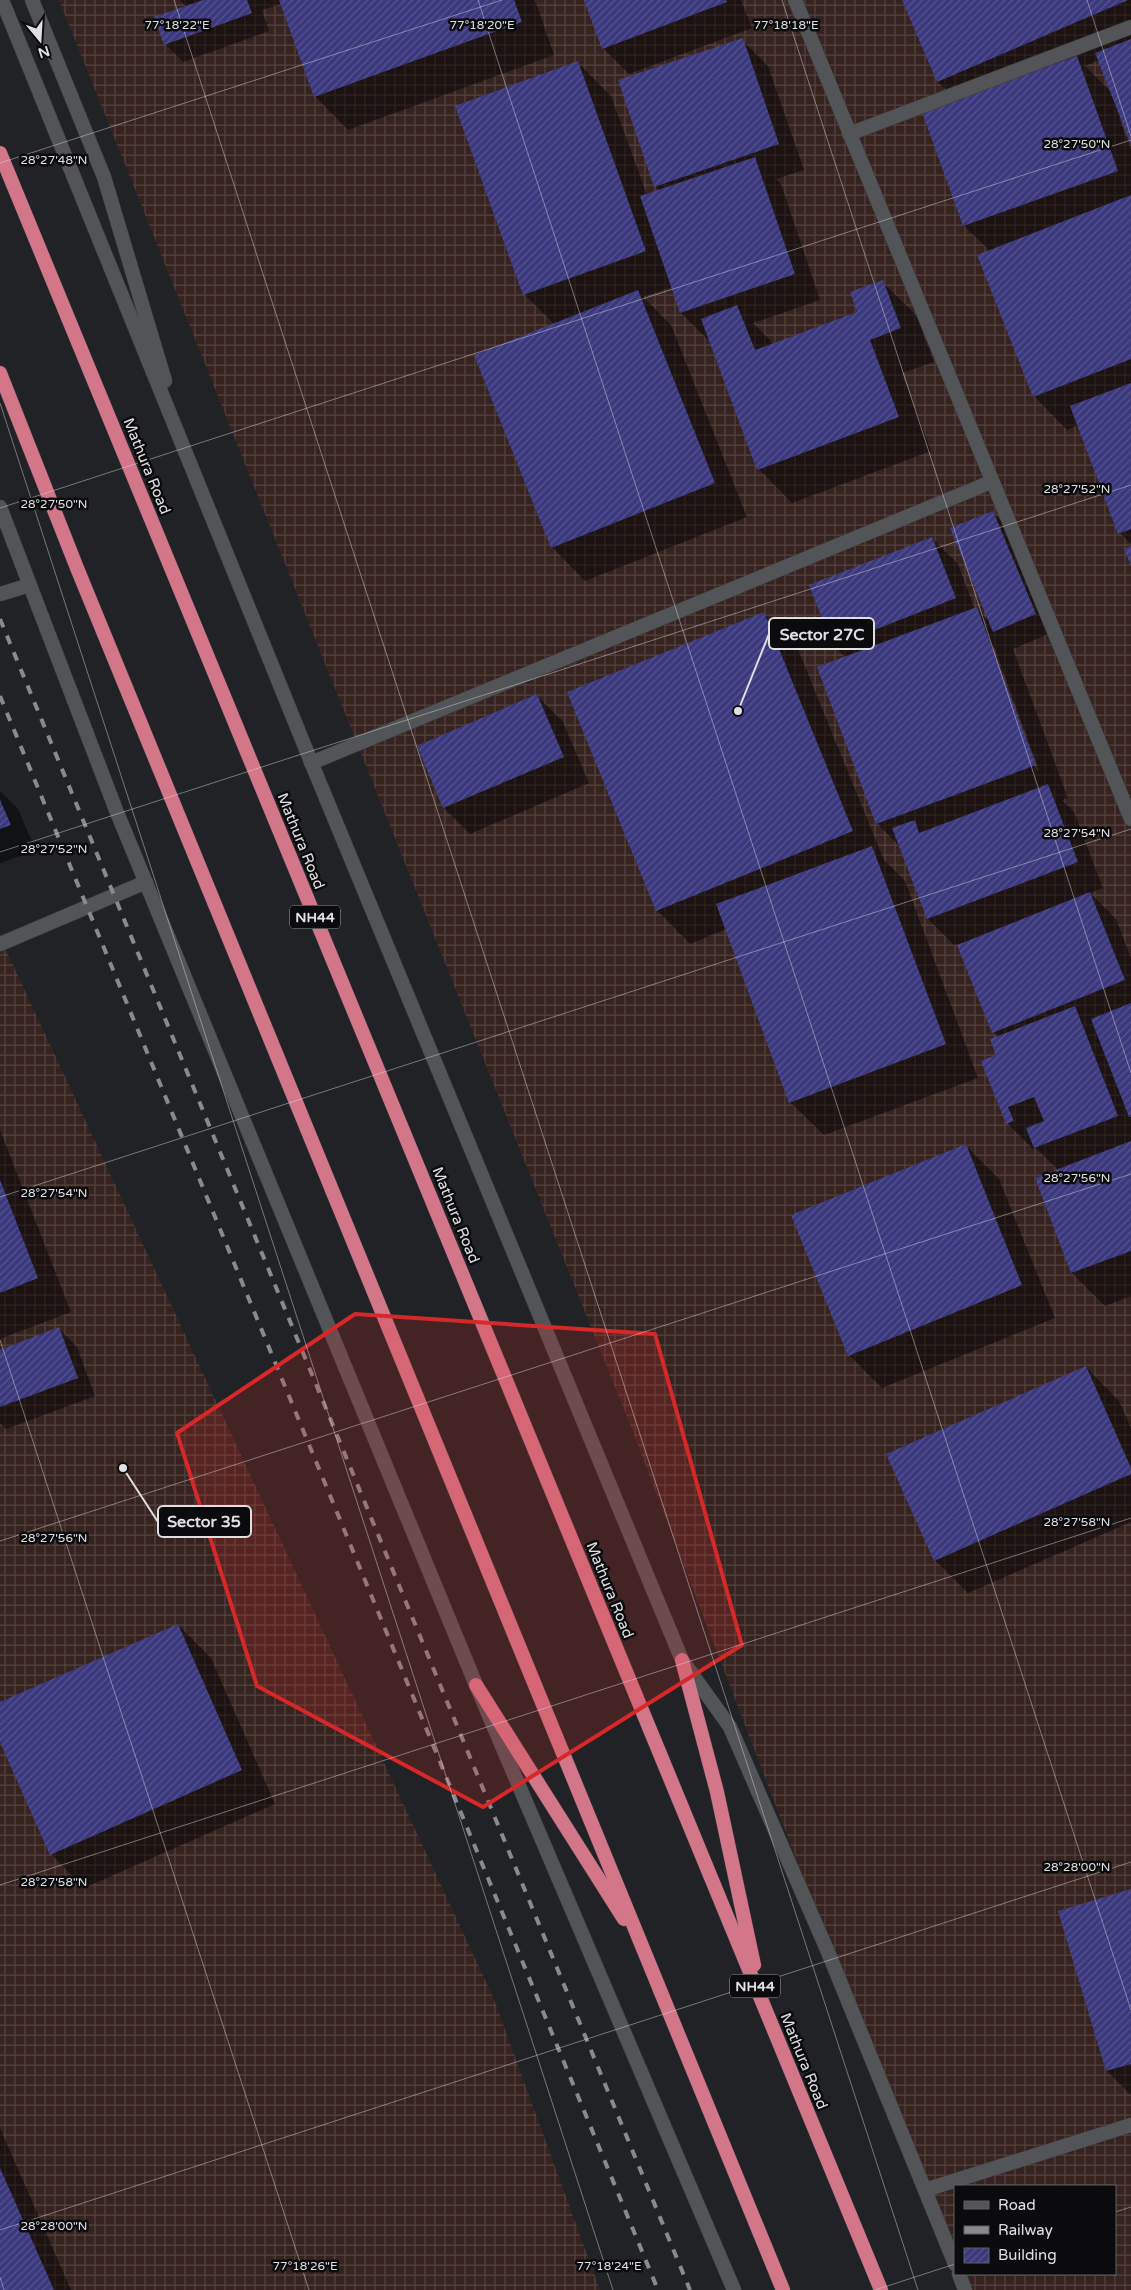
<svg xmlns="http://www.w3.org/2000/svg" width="1131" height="2290" viewBox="0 0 1131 2290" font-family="'Varela Round',sans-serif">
<defs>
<pattern id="industrial-grid" width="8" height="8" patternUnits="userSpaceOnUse" patternTransform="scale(1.25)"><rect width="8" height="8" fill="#362320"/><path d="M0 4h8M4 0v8" fill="none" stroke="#534340"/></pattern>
<pattern id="building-hatch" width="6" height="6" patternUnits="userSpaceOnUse" patternTransform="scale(1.25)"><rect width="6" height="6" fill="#3b387e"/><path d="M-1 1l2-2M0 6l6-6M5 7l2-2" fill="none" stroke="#575490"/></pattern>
</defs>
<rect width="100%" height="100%" fill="#202225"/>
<!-- industrial -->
<path fill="url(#industrial-grid)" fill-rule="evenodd" d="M59,0h1072v2290h-170l-332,-868zM955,2186h160v88h-160z
M0,937l494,1062 106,291h-600z"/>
<!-- shadow -->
<path fill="#0007" fill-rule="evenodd" d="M180,0h355l19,55 -206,75 -33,-34 -34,-92 -19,6 7,21 -86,31 -18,-18 21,-37z
M585,0h156l11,28 -123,46 -26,-26z
M903,0h228v141l-9,-24 -3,1 12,32v394l-11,-11 -41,-108 -12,5 -33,-34 -44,-145 -26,-25 -40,-113 33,-12 -19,-19zM1099,60l14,34 -28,-28z
M742,40l26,26 36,104 -28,9 5,5 39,116 -67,23 17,17 2,5 86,-32 24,-31 34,33 18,47 -32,11 29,78 -139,52 -33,-34 -50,-131 -2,1 -26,-26 -9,-26 -29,10 28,28 76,192 -162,64 -33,-34 2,-223 -30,-30 54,-231 33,33 36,99 13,-4 -4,-5z
M992,512l18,18 43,102 -40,17 55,149 -6,2 12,12 29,76 -13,5 26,26 15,39v338l-26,10 -33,-33 -14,-103 -22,-22 -3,1 -26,-26 -9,-67v-19l-5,-5 -35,-88 -4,1 -26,-26 -27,-71 -24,-25 -31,-165 -12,-12 98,-108 26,26 17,46 2,-1 12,12zM991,647h3l45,123 -2,1z
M764,614l33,33 87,213 21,21 73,197 -154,57 -34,-33 -64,-173 -36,15 -33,-34z
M537,696l26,26 26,61 -119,51 -26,-26 -26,-61z
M0,791l18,18 18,42 -36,12z
M0,1130l71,182 -71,27z
M965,1145l34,34 56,139 -173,70 -33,-33z
M59,1329l18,18 18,49 -89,33 -6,-6v-72z
M1086,1367l33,34 12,27v94l-163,71 -33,-33z
M178,1625l33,33 64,146 -191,84 -33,-34 -51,-115v-36z
M1131,1890v205l-24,-24z
M0,2128l71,162h-71z"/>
<!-- building -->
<path fill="url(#building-hatch)" d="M203,0h44l5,13 -88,32 -10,-28z
M279,0h235l8,22 -208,75z
M584,0h142l1,2 -125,47z
M902,0h226l-191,82z
M743,38l36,106 -125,43 -36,-107z
M1131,39v106l-36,-92z
M1077,56l41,115 -155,55 -41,-114z
M578,61l68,190 -123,44 -68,-189z
M755,157l40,117 -115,39 -40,-117z
M1131,195v164l-98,38 -56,-142z
M883,280l18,48 -31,12 29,77 -142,53 -56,-151 36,-14 18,45 102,-38 -7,-20z
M638,290l77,193 -164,65 -77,-193z
M1131,383v146l-13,5 -48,-128z
M993,511l43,103 -43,18 -43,-104z
M932,537l24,61 -123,48 -24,-61z
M1131,546v20l-7,-17z
M977,607l59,158 -160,59 -59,-157z
M764,612l89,219 -197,80 -89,-219z
M537,694l27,63 -121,51 -26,-62z
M1048,784l30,78 -151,57 -35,-91 23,-8 4,13z
M0,800l11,25 -11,4z
M872,846l74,198 -157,59 -73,-199z
M1090,892l35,88 -133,53 -35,-88z
M1131,1003v114h-2l-38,-98z
M1075,1006l43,110 -84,32 -8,-20 18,-7 -10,-24 -26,10 6,14 -8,3 -25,-63 15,-6 -6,-16z
M1131,1141v110l-60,22 -36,-95z
M966,1144l56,141 -174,71 -57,-141z
M0,1180l38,98 -38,15z
M59,1327l19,51 -78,29v-57z
M1086,1366l45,102v6l-197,87 -48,-107z
M178,1624l64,146 -192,85 -50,-113v-40z
M1131,1889v175l-25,7 -48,-160z
M0,2168l54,122h-54z"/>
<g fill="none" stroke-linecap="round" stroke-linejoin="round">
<defs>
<path id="service" d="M795,0l336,819
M849,134l282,-107
M0,594l30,-9
M311,763l680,-281
M0,944l146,-62
M925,2190l206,-65"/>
<path id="secondary" d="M2,0l314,774 366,886 48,67 98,225 127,312
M32,0l72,177 61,204
M0,507l116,303 360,875 258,605
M959,2274l6,16"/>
<path id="trunk" d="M0,153l881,2137
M0,373l77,195 706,1722
M682,1660l35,132 37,173
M476,1685l148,234"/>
</defs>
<!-- service casing -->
<use href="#service" stroke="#3d3e41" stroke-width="15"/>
<!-- secondary casing -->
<use href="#secondary" stroke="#3d3e41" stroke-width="15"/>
<!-- trunk casing -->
<use href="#trunk" stroke="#3d3e41" stroke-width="15"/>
<!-- service -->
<use href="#service" stroke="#535458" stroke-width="14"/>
<!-- secondary -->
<use href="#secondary" stroke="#535458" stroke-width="14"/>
<!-- trunk -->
<use href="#trunk" stroke="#d4768a" stroke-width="14"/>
<!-- rail -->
<path stroke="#898a8d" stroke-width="4" stroke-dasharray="9 9" stroke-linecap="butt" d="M0,619l690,1671
M0,696l658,1594"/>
</g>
<!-- marked area -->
<path fill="#d62828" fill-opacity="0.2" stroke="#d62828" stroke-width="4" stroke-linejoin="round" d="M355,1314l300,20 87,311 -259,162 -226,-121 -80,-253z"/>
<!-- ticks -->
<path fill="none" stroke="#dfe0e2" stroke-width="1" stroke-opacity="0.45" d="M174,0l744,2290M478,0l653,2010M782,0l349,1073M1087,0l44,136M0,163l502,-163M0,403l613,1887M0,508l1131,-368M0,852l1131,-367M0,1197l1131,-368M0,1340l309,950M0,1541l1131,-367M0,1885l1131,-367M1115,2212l16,-5M0,2230l1131,-368M0,2277l4,13M875,2290l80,-26"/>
<g text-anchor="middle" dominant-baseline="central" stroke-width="5" stroke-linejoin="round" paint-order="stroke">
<!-- shield labels -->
<g fill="#0b0b0d" stroke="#9fa0a2" stroke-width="1">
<rect x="290" y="905.5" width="50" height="23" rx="4"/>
<rect x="730" y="1974.5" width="50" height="23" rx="4"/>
</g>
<g font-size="14" font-weight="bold" fill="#dfe0e2">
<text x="315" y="917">NH44</text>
<text x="755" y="1986">NH44</text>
</g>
<!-- street labels -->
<g font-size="15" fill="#dfe0e2" stroke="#0b0b0d">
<text transform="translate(147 466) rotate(68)">Mathura Road</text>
<text transform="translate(301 841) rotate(68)">Mathura Road</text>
<text transform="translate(456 1215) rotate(68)">Mathura Road</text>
<text transform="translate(610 1590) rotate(68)">Mathura Road</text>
<text transform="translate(804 2061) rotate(68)">Mathura Road</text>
</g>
</g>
<g font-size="12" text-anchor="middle" fill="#dfe0e2" stroke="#0b0b0d" stroke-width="5" stroke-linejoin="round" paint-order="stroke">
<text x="177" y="29">77°18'22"E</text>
<text x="482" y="29">77°18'20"E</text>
<text x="786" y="29">77°18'18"E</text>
<text x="1077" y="148">28°27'50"N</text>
<text x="54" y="164">28°27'48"N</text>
<text x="1077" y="493">28°27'52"N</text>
<text x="54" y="508">28°27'50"N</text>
<text x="1077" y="837">28°27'54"N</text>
<text x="54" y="853">28°27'52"N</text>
<text x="1077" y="1182">28°27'56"N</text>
<text x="54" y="1197">28°27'54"N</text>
<text x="1077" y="1526">28°27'58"N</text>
<text x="54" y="1542">28°27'56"N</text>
<text x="1077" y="1871">28°28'00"N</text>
<text x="54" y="1886">28°27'58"N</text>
<text x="54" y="2230">28°28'00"N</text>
<text x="305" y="2270">77°18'26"E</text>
<text x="609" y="2270">77°18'24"E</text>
</g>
<!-- callouts -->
<path fill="none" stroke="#dfe0e2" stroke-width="2" d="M738 711L769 634M123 1468L158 1522"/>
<g fill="#dfe0e2" stroke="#0b0b0d" stroke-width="2">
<circle cx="738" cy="711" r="5"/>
<circle cx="123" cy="1468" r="5"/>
</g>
<g fill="#0b0b0d" stroke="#dfe0e2" stroke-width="2">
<rect x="769" y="618" width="105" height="31" rx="5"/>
<rect x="158" y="1506" width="93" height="31" rx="5"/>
</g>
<g font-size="16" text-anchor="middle" font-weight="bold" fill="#dfe0e2">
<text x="822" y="640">Sector 27C</text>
<text x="204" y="1527">Sector 35</text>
</g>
<!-- legend -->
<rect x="954" y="2185" width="162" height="90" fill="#0b0b0d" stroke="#606062"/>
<rect x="964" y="2201" width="25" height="8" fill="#535458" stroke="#606062"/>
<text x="998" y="2210" font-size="15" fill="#dfe0e2">Road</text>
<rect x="964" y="2226" width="25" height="8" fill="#898a8d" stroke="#606062"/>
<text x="998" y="2235" font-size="15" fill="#dfe0e2">Railway</text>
<rect x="964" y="2248" width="25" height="15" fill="url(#building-hatch)" stroke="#606062"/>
<text x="998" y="2260" font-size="15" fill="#dfe0e2">Building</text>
<!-- north arrow -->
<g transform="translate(40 40) rotate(162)" stroke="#0b0b0d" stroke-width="4" paint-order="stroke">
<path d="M0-4L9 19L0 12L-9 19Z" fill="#dfe0e2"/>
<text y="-8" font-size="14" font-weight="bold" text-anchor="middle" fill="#dfe0e2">N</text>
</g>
</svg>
